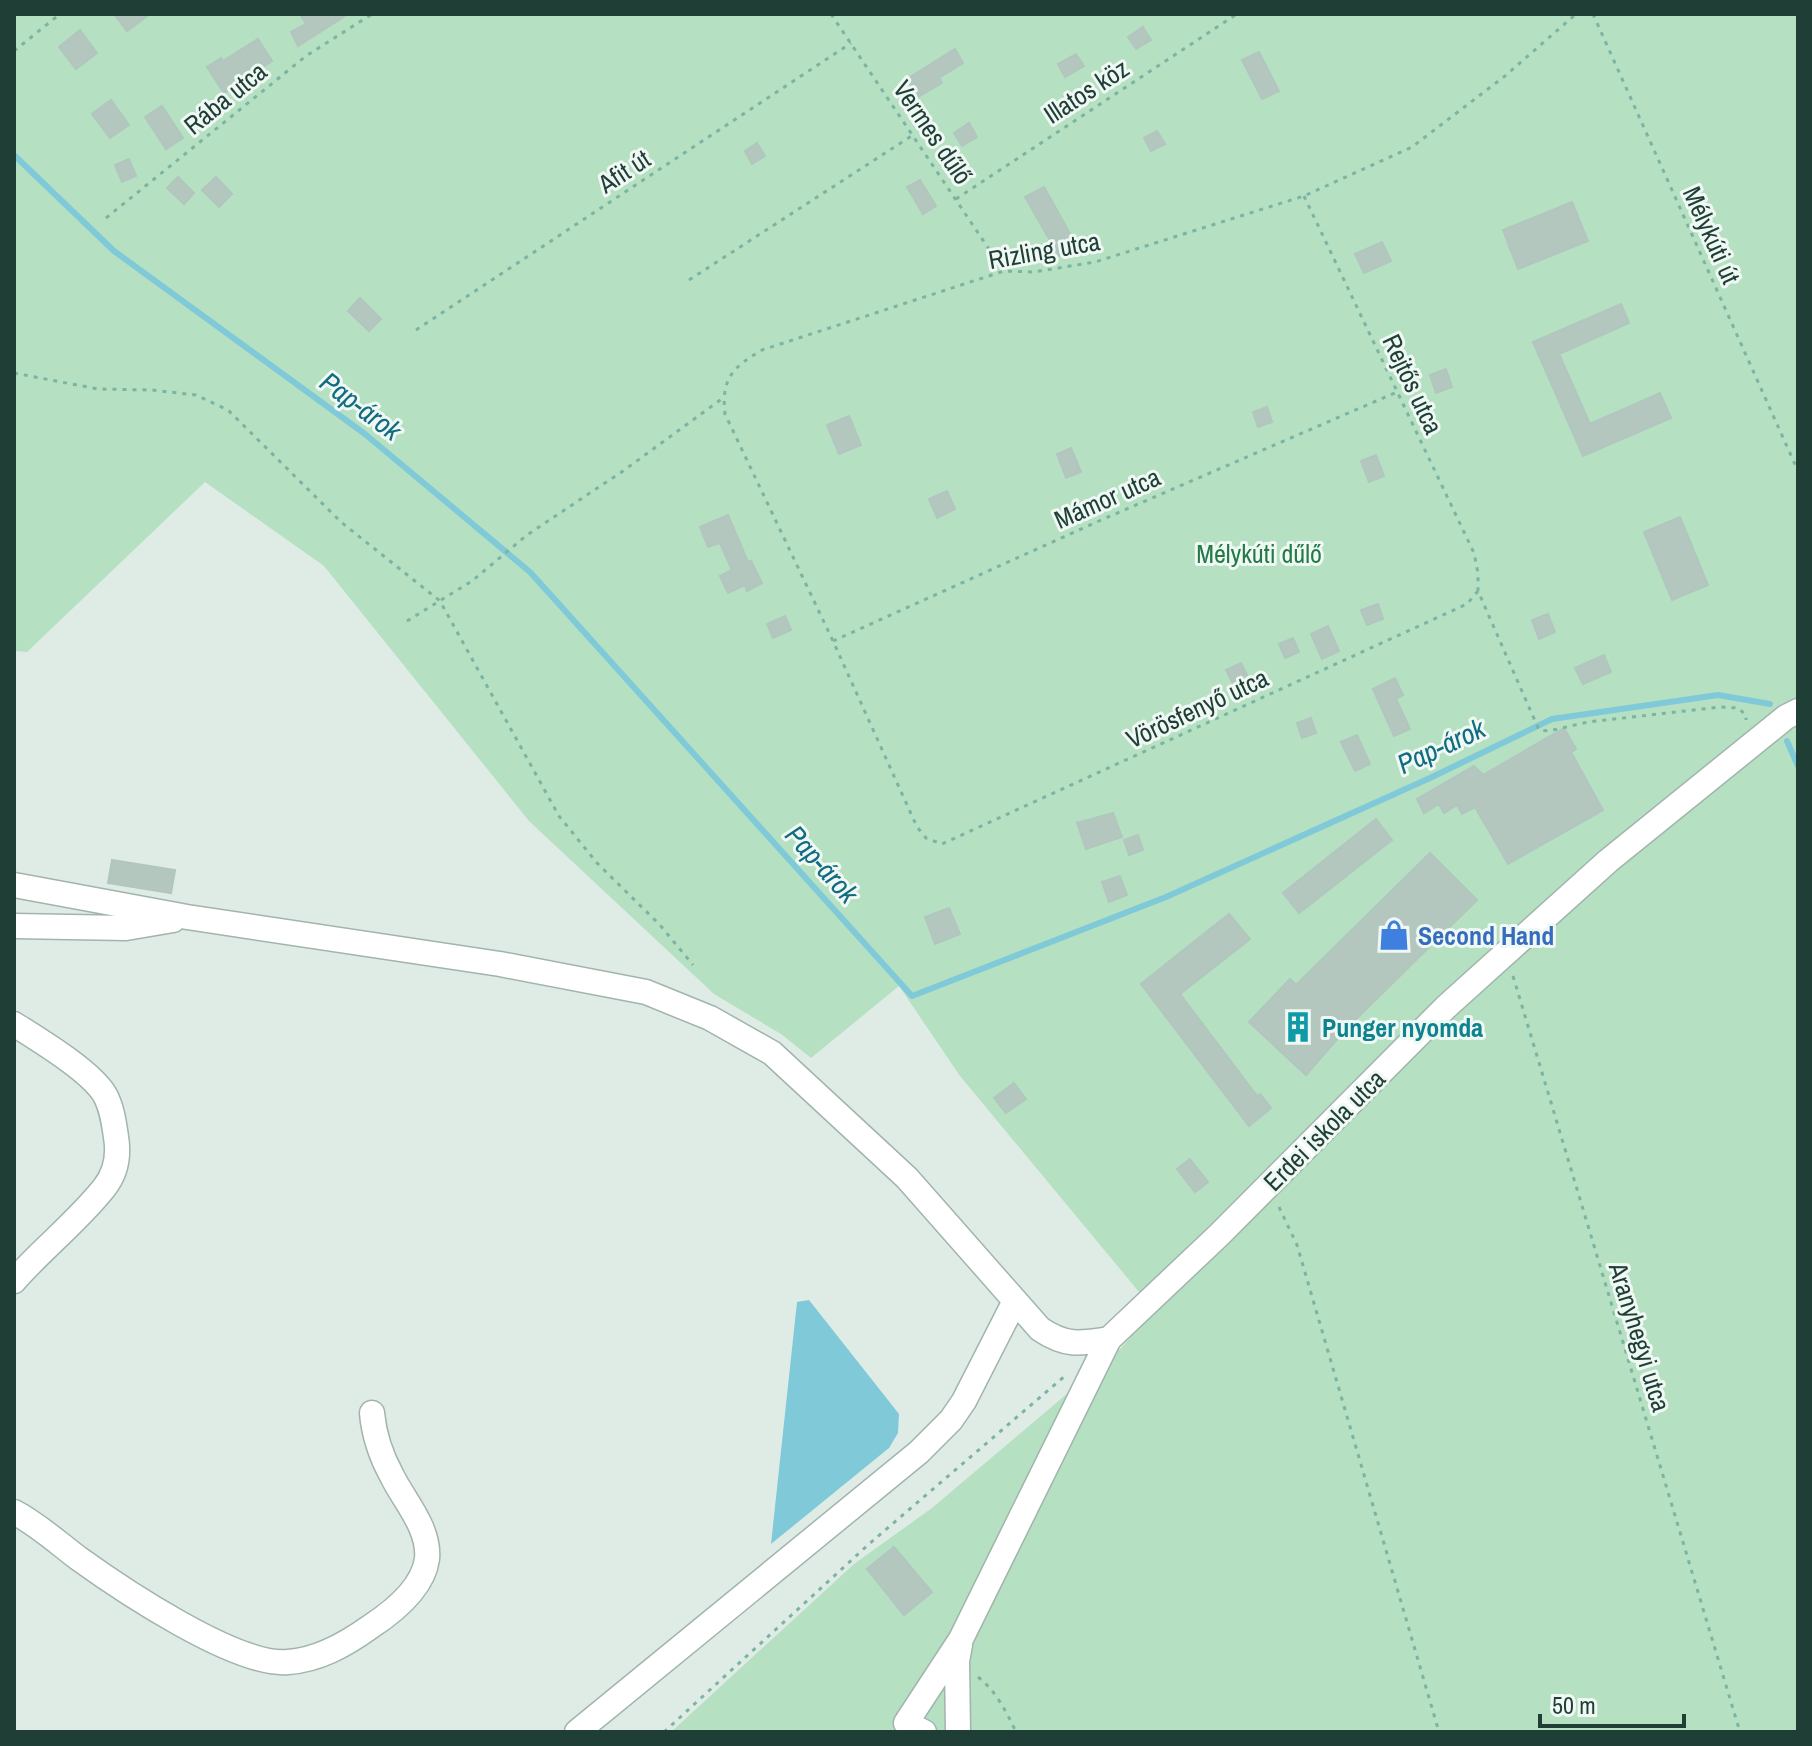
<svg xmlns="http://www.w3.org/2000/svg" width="1812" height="1746" viewBox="0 0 1812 1746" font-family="'Archivo Narrow',sans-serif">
<rect width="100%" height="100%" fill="#dfece6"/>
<!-- green -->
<path fill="#b5e0c1" d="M14,14h1784v1718h-1127l183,-168 78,-56 188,-159 34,-39 -194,-234 -61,-90 -88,72 -30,-24 -67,-40 -185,-173 -205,-255 -119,-84 -178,170 -13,-1z"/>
<!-- water -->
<path fill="#80c9d8" d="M809,1300l90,114 -1,19 -9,15 -118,96 26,-242z"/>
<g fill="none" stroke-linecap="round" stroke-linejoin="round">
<!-- stream -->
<path stroke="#80c9d8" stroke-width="6" d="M14,155l100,96 251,183 165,138 382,424 254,-99 264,-119 122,-59 166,-24 52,9
M1787,741l11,25"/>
</g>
<!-- building -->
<path fill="#b4c7bf" stroke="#b1c6be" stroke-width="2" d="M114,14h36l-23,17z
M300,14h18l2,2 24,-2 1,2 -47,30 -7,-14 15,-8z
M1143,27l8,13 -15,9 -8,-12z
M80,30l17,23 -21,16 -17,-22z
M258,39l14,22 -48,32 -17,-26 14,-9 2,3z
M955,49l8,14 -24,15 3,5 -24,14 -11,-18z
M1259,52l20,39 -17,8 -20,-39z
M1076,54l8,12 -19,11 -7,-13z
M111,100l18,25 -19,13 -18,-24z
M162,106l21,32 -17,11 -21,-32z
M969,123l8,14 -15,9 -8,-13z
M1157,131l8,13 -14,7 -7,-13z
M757,143l8,13 -13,8 -7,-13z
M129,159l7,17 -14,6 -7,-17z
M178,177l16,16 -10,11 -17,-16z
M216,177l16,17 -13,13 -17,-17z
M920,180l16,26 -13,8 -16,-27z
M1044,187l33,59 -18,10 -34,-59z
M1572,202l16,39 -70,28 -15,-39z
M1382,242l9,19 -27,12 -9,-19z
M360,298l21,21 -12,12 -21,-20z
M1621,304l8,19 -70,31 31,70 70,-31 11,25 -88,38 -50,-114z
M1446,369l6,18 -16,6 -6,-18z
M1267,407l5,15 -14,5 -5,-15z
M849,416l12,29 -22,9 -12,-29z
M1071,448l10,24 -15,6 -9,-24z
M1376,455l8,21 -15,6 -8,-21z
M947,491l8,18 -18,9 -8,-19z
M728,515l20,47 3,-1 11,22 -15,8 -2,-6 -17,8 -8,-17 12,-6 -12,-27 -12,4 -8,-20z
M1680,517l28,68 -36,15 -28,-68z
M1378,604l5,15 -16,6 -6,-15z
M1548,614l7,18 -16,7 -7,-19z
M785,616l6,14 -18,8 -6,-14z
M1328,626l11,25 -17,8 -11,-25z
M1293,638l6,14 -14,6 -6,-14z
M1604,655l7,17 -28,12 -8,-16z
M1241,663l9,18 -15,7 -9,-18z
M1395,678l8,17 -7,4 14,30 -16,7 -21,-47z
M1311,718l5,15 -14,5 -5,-15z
M1564,728l12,21 -5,3 32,58 -95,54 -33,-57 -13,7 -5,-9 -13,8 -5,-9 -15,9 -7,-14 57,-33 9,9z
M1357,735l13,29 -15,7 -14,-29z
M1113,813l9,24 -36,12 -9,-26z
M1376,819l16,21 -93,73 -16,-20z
M1138,835l5,15 -14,5 -5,-15z
M1430,853l47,47 -132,130 -39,45 -57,-53 41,-43 6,6z
M112,860l63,10 -4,23 -63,-10z
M1120,876l7,19 -18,7 -7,-20z
M949,908l11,26 -25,10 -10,-27z
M1229,914l21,25 -70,55 77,102 3,-2 11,14 -22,18 -108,-142z
M1014,1083l12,16 -20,14 -12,-15z
M1190,1159l18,23 -13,10 -18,-23z
M894,1547l38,45 -28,23 -37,-46z"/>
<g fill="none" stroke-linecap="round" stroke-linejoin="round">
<defs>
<path id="minor" d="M14,885l173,32 313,47 146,28 64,26 62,35 135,125 133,151c25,17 39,15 69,10
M14,926l112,2 47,-8
M14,1024c25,16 77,47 91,71 7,13 9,28 11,42 3,18 0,36 -12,51 -26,33 -62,61 -90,93
M14,1512c23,12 43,30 64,46 43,31 159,109 210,104 30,-2 57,-17 82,-35 23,-15 53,-39 57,-68 3,-31 -23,-58 -35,-83 -11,-20 -18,-40 -20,-63
M577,1732l342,-280 32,-32 13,-19 51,-100
M924,1732l-18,-9 55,-84 148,-300 110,-104 227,-228 162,-146 178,-144 12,-6
M958,1732l-1,-71 3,-16"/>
</defs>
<!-- minor casing -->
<use href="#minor" stroke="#a1b4ae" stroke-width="27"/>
<!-- path -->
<path stroke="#7bb4a3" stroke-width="3" stroke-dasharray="4 6" stroke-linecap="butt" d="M831,14l172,256
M1593,14l205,457
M14,51l46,-37
M1304,196l170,357 4,20v18l61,139 10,1 39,-9 132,-15 18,1 8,7v5
M956,199l281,-185
M106,218l200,-162 66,-42
M689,280l224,-145
M416,330l435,-287
M14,373l84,16 54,1 44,5 32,15 113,112 99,79 119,215 38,47 63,62 33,40
M1478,591l-11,13 -525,240 -16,-6 -9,-11 -84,-186 -108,-227c-4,-36 8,-47 37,-64l242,-79 30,1 61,-10 209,-66 108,-49 93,-71 71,-62
M407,621l65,-40 55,-46 96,-64 100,-73
M833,641l266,-120 298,-129
M1513,976l227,756
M1279,1207l18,38 142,487
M978,1677c18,14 28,34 38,55
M664,1732l205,-188 197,-169"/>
<!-- minor -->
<use href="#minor" stroke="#fff" stroke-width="24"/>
</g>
<!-- icons -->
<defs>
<symbol id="shop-bare" viewBox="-9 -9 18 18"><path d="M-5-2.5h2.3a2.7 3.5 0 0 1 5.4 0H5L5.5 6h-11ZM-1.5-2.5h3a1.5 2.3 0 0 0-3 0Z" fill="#3f7fe0" stroke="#f0f8f4" stroke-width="2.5" paint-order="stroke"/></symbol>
<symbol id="building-bare" viewBox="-9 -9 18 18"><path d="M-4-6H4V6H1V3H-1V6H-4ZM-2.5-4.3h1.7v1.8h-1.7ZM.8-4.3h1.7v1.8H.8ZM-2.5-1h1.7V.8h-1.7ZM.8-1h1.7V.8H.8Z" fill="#0f9aa8" stroke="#f0f8f4" stroke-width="2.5" paint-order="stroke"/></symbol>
</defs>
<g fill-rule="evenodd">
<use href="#shop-bare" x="1372" y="913" width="44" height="44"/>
<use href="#building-bare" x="1276" y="1005" width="44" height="44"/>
</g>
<g text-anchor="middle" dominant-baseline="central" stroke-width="6" stroke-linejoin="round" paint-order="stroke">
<!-- street labels -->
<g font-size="26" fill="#1e3e36" stroke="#f0f8f4">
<text transform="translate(1086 91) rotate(-33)">Illatos köz</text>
<text transform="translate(225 98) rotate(-39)">Rába utca</text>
<text transform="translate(933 132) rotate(56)">Vermes dűlő</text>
<text transform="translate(624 171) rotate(-33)">Afit út</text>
<text transform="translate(1712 235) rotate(66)">Mélykúti út</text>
<text transform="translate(1044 250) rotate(-10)">Rizling utca</text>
<text transform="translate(1413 384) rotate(65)">Rejtős utca</text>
<text transform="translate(1107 498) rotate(-24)">Mámor utca</text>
<text transform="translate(1197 708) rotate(-25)">Vörösfenyő utca</text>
<text transform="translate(1324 1130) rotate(-45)">Erdei iskola utca</text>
<text transform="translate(1640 1337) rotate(73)">Aranyhegyi utca</text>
</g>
<!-- park labels -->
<g font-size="26" fill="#237a46" stroke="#f0f8f4">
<text x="1259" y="553">Mélykúti dűlő</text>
</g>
<!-- shop labels -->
<g font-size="26" font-weight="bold" fill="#366cbe" stroke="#f0f8f4" text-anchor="start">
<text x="1418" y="935">Second Hand</text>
</g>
<!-- culture labels -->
<g font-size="26" font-weight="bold" fill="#0d838f" stroke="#f0f8f4" text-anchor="start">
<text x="1322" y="1027">Punger nyomda</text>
</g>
<!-- water labels -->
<g font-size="28" font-style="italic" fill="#116c81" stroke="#f0f8f4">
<text transform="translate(361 406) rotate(37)">Pap-árok</text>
<text transform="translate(1441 746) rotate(-25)">Pap-árok</text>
<text transform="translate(822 864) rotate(48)">Pap-árok</text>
</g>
</g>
<!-- border -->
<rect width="1812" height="1746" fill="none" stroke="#1e3e36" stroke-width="32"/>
<!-- scale -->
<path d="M1540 1714v12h144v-12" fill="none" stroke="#1e3e36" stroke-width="4"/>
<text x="1552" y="1714" font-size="24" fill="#1e3e36" stroke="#f0f8f4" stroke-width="6" paint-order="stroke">50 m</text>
</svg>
